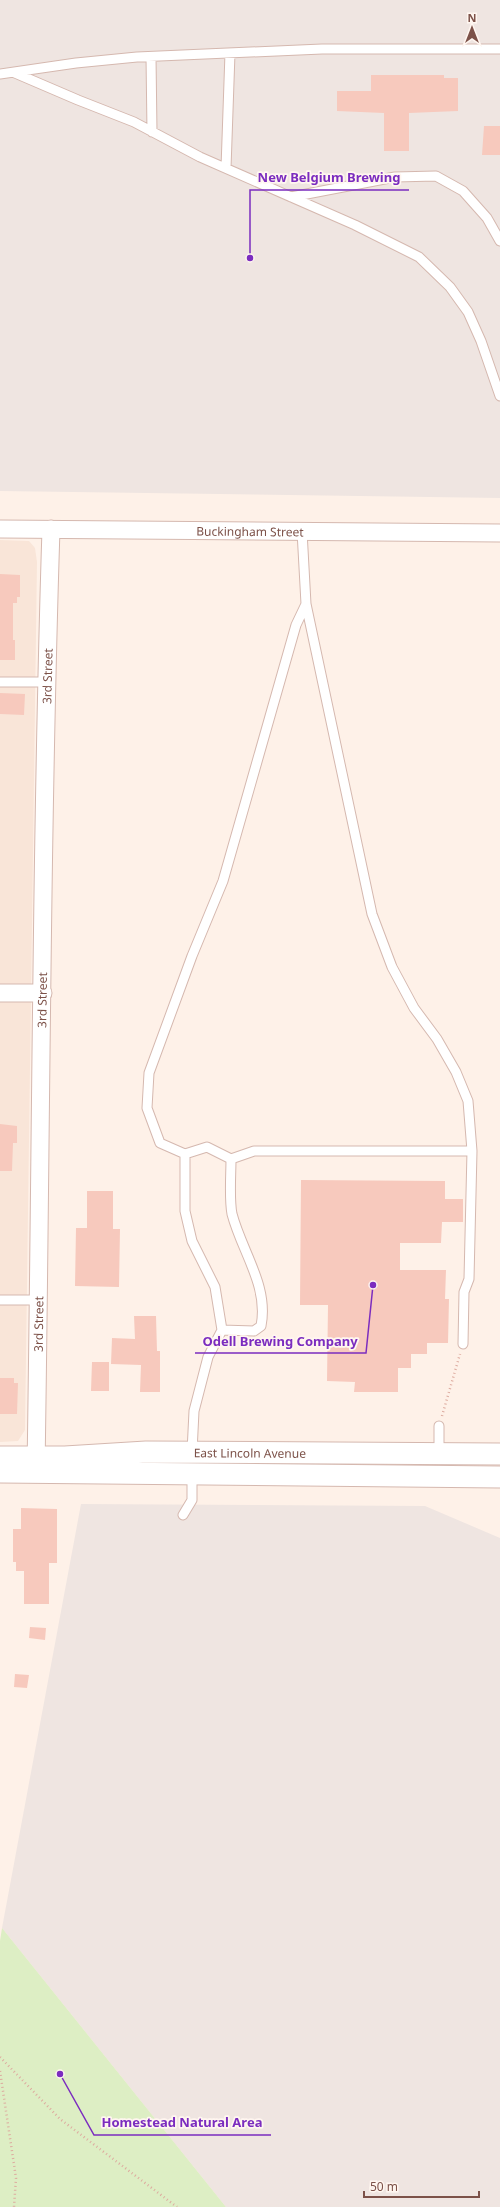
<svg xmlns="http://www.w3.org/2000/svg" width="500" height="2207" viewBox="0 0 500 2207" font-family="'Noto Sans',sans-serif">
<rect width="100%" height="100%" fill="#fef1e8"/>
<!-- residential -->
<path fill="#f9e5d8" d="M0,540l29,1 6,7 2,14 -12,868 -7,11 -18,1z"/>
<!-- industrial -->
<path fill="#efe5e1" d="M0,0h500v498l-500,-7z
M81,1504l344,2 75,32v669h-274l-224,-279z"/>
<!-- green -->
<path fill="#ddeec4" d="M2,1928l224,279h-226v-266z"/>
<!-- building -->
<path fill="#f7c9bd" d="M371,75h73v3h14v33l-49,2v38h-25v-38l-47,-2v-20h34z
M484,126h16v29h-18z
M0,574l20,1v22h-3v6h-4v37h2v20h-15z
M0,693l25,1 -1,21 -24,-1z
M0,1124l17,2v17h-4l-1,28h-12z
M301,1180l144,1v18h18v23h-21l-1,21h-41v27h46l-1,29h4l-1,44h-21v11h-16v14h-13v24h-44l1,-10 -28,-1 1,-76h-28z
M87,1191h26v38h7l-1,58 -44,-1 1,-58h11z
M134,1316h22l1,35h3v41h-20l1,-27 -30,-1 1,-26 23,1z
M92,1362h17v29h-18z
M0,1378h14v5h4l-1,31h-17z
M21,1508l36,1v54h-8v41h-25v-33h-8v-9h-3v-33h8z
M30,1627l16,1 -1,12 -16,-2z
M15,1674l14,1 -2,13 -13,-1z"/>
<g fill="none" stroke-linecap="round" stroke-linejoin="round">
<defs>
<path id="service" d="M151,57l1,75
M15,73l63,27 56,22 66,35 155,68 64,32 31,30 18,25 13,29 19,55
M0,74l76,-11 61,-6 185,-8h178
M226,168l4,-115
M291,197l104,-20 41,-1 27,15 24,27 13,23
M302,531l4,73 66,310 20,53 22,41 23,31 19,33 12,29 4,50 -3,128 -5,13 -1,52
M0,682h46
M185,1154l-25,-11 -13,-35 2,-35 43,-117 31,-75 73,-256 10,-21
M231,1159l23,-8h218
M0,1300h37
M439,1426v28
M192,1452l2,-41 14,-54 14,-27 -7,-43 -23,-46 -7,-30v-57l22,-7 24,12c0,16 -2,40 1,55 10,38 37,72 29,112l-7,5 -32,-1
M183,1515l9,-15v-27"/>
<g id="minor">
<path id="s1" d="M0,529l500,4"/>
<path d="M0,993h43"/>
<path id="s2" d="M36,1469c5,-313 5,-627 15,-940"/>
</g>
<g id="tertiary">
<path id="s3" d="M0,1457h65l81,-5 354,2"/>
<path d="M0,1472l500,5"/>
</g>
</defs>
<!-- service casing -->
<use href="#service" stroke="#d5b8af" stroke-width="11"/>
<!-- minor casing -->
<use href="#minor" stroke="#d5b8af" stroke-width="19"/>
<!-- tertiary casing -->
<use href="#tertiary" stroke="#d5b8af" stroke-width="23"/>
<!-- path -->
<path stroke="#ddab9f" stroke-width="2.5" stroke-dasharray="1 3" stroke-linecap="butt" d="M442,1416l18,-62
M0,2057l60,62 117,88
M0,2071l16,107 -2,29"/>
<!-- service -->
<use href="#service" stroke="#fff" stroke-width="9"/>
<!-- minor -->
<use href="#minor" stroke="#fff" stroke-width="17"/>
<!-- tertiary -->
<use href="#tertiary" stroke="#fff" stroke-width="21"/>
</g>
<g text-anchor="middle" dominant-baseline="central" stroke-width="3.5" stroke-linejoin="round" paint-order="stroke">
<!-- street labels -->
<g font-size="12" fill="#7c5148" stroke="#fff6f0">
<text stroke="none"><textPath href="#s1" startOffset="250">Buckingham Street</textPath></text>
<text stroke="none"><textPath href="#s2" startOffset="793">3rd Street</textPath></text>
<text stroke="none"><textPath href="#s2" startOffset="469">3rd Street</textPath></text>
<text stroke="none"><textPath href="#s2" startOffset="145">3rd Street</textPath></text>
<text stroke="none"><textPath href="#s3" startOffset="250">East Lincoln Avenue</textPath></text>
</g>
</g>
<!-- callouts -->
<path fill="none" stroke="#7b2cbf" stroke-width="1.5" d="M250 258L250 190H409M373 1285L366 1353H195M60 2074L94 2135H271"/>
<g fill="#7b2cbf" stroke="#fff6f0" stroke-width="1.5">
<circle cx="250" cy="258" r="4"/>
<circle cx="373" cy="1285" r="4"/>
<circle cx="60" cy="2074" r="4"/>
</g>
<g font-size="13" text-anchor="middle" font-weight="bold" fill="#7b2cbf" stroke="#fff6f0" stroke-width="3.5" stroke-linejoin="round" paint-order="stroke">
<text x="329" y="182">New Belgium Brewing</text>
<text x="280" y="1346">Odell Brewing Company</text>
<text x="182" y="2127">Homestead Natural Area</text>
</g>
<!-- north arrow -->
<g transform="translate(472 28)" stroke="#fff6f0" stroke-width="3" paint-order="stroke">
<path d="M0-3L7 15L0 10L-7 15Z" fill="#7c5148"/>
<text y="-6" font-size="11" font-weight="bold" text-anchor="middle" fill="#7c5148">N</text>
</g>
<!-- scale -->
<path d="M364 2191v6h115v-6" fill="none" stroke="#7c5148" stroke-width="2"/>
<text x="370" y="2191" font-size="12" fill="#7c5148" stroke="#fff6f0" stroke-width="3" paint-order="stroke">50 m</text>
</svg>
